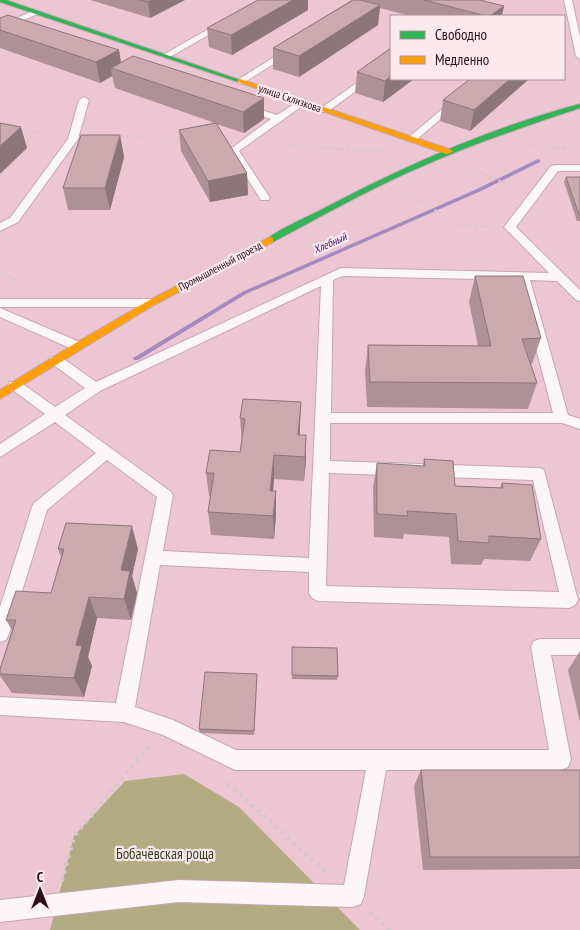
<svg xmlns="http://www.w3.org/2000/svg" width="580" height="930" viewBox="0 0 580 930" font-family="'PT Sans Narrow',sans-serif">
<rect width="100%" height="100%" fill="#edc6d3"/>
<!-- forest -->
<path fill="#b5ab83" d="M184,774l55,33 121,123h-310l24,-94 51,-55z"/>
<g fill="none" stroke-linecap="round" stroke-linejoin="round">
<!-- stream -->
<path fill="#a58ac0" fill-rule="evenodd" d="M538,159l3,2 -1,1 -59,29 -235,103 -108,66h-4l-1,-2 109,-66 235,-103z"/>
<defs>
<path id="lane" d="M564,0h8l8,37v22l-4,-3z
M33,11l7,2 -40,17v-5z
M221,22l7,2 -60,34 -7,-2z
M290,47l3,1v4l-50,31 -3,1 -4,-3z
M391,59v7l-64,46h-6v-4z
M478,79h9l-72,62h-6v-4z
M84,97l5,3 -11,39 -60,83 -18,9v-8l10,-5 58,-79 11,-39z
M302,99l3,1v4l-66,47 31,47 -1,2h-8l-32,-50 42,-31 -31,-11 5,-3 32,10z
M555,165h25v6h-22l-42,56 64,63v11l-4,-1 -19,-19 -27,-1 38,135 12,4v10l-18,-6h-232v38l209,7 5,2 34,130 -3,5 -6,3 -251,-7 -6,-3 -3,-5v-21l-149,-7 -25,142 38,13 63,30h313l-18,-103 3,-6 6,-2h40v16h-29l20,105 -3,7 -7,3h-175l-22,126 -3,8 -8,3 -174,-5 -179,20v-22l179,-20 165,5 22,-115h-131l-72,-35 -39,-13 -124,-7v-18l116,6 41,-206 -50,-37 -60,50 -38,124 -3,6 -6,2v-35l32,-100 2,-4 62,-50 -41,-31 -55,35v-13l45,-30 -35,-26 -2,-3 2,-3h10l35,25 30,-19 -34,-25 -2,-3 2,-3h10l35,25 245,-114 208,5 -45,-46 47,-61zM343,276l175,4 35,133h-222l2,-133zM321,286l-12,272 -146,-7 10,-56 -3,-4 -105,-76 35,-24zM329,473l204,7 26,112 -233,-6z
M0,299h151l6,4 -6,4h-151z
M0,308l82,35 2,3 -2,3h-10l-72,-32z"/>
<path id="fast" d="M0,0h6l237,81 -5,1 -238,-80z
M580,104v4c-58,19 -116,39 -171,64 -47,21 -91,46 -136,70l-3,1 -4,-3c11,-10 39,-22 53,-29 83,-44 170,-83 261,-107z"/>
<path id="slow" d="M240,79l212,71 1,2 -7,2 -208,-72 -1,-1z
M270,237l3,1v4l-119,63 -154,94v-9l74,-46 74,-43z"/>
</defs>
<!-- lane casing -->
<use href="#lane" stroke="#c7a6b1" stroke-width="2"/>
<!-- fast casing -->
<use href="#fast" stroke="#c7a6b1" stroke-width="2"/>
<!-- slow casing -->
<use href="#slow" stroke="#c7a6b1" stroke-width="2"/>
<!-- path-far2 -->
<path stroke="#d4c8cb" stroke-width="2" stroke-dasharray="1 2" stroke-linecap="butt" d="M316,0l7,12 -3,10
M230,10l19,-3
M97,91l18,-10
M18,131l39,2
M118,136l66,4
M273,144l67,5
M526,145l40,4"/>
<!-- path-far1 -->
<path stroke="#d4c8cb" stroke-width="2.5" stroke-dasharray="2 3" stroke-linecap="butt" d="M322,148l64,4
M553,148l16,1
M466,167l52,21
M404,193l19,9 34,23 35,2
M0,271l21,13"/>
<!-- path -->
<path stroke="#d4c8cb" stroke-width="4.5" stroke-dasharray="3 5" stroke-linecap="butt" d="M228,783l97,88
M62,881l12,-45 77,-92
M370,912l20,18"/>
<!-- lane -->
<use href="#lane" fill="#fcf6f8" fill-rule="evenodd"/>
<!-- fast -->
<use href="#fast" fill="#30b455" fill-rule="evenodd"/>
<!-- slow -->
<use href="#slow" fill="#ff9f0a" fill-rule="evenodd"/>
</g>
<!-- wall -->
<path fill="#ae9196" d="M90,0h95l-35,18z
M351,0h129l22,16h-92l-30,-8 -2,17 -79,52 -26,-8v-21l79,-48z
M308,10l-76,45 -23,-8 -2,-19z
M0,18l119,32 2,12 143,36v21l-20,14 -28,-9 31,49 1,22 -38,7 -29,-51 -2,-21 36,-7 -100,-35 -3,-12 -12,7 -100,-35z
M357,72l34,7h23l-31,23 -28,-9z
M470,79h59l-59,52 -30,-10 3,-21z
M120,135l4,22 -14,53h-42l-5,-22z
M566,177h14v44h-3l-13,-39z
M475,276l66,62 -9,26h-1l6,19 -9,26 -161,-2 -2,-36 3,-26 110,1 -9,-44z
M240,418l60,8v9l6,25 -2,21 -30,-2 -1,12h3v24l-2,24 -63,-4 -3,-23 2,-16h-1l-3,-23 34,-21 2,-9z
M424,459l31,27 45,2 2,-5 39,56 -11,22 -46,-2 -3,6 -30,-1 -2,-27 -45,-3 -1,5 -29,-2 -1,-50 4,-24 46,3z
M58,549h80l-6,27 5,17 -6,27 -34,-2 -9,39 4,9 -8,31 -72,-4 -12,-17v-7l12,-39 -6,-10 45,-27 10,-36z
M292,647l46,29 -1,4 -45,-1z
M580,651v71l-12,-52z
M257,678l-3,57 -54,-2 -1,-4z
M421,770h159v99l-157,1 -9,-84z"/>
<!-- shaded-wall -->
<path fill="#8d767a" d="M153,0h32l-35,18 -2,-16z
M293,0h15v10l-76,45 -1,-20z
M380,5l-2,20 -79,52v-21z
M504,6l-2,10h-12z
M119,50l3,21 -11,-3 1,8 -12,7 -4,-21z
M391,76v3h23l-31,23 2,-21z
M510,79h19l-59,52 4,-21z
M264,98v21l-20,14 -1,-21z
M21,127l6,21 -27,26v-28z
M120,135l4,22 -14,53 -5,-22z
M247,173l1,22 -38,7 -2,-21z
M301,402l-1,24 -2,33v-24z
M306,435v25l-2,21 1,-24z
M274,455v24l-3,36 -1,-24z
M276,491v24l-2,24 -1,-23z
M132,526l6,23 -6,27 5,17 -6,27 -7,-21 -3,-29z
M89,597l8,21 -9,39 4,9 -8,31 -10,-19 2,-33z"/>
<!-- building -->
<path fill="#caa9af" stroke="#8d767a" d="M139,0h14l-5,2z
M258,0h35l-62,35 -24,-7z
M353,0h7l20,5 -81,51 -26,-8z
M424,0h56l24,6 -14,10h-4z
M8,15l111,35 -23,12 -96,-32v-12z
M391,48v28l-6,5 -28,-9z
M133,56l131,42 -21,14 -132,-44z
M470,79h40l-36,31 -31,-10z
M0,123l21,4 -21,19z
M216,123l31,50 -39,8 -29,-51z
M81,135h39l-15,53h-42z
M566,177h14v38h-1z
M475,276h48l18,62 -19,1 15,44 -167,-1 -2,-37 123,1z
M243,399l58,3 -3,33h8l-1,22 -31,-2 -4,36h6l-3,25 -65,-4 6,-39h-8l4,-23 30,2 5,-33 -5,-1z
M424,459l29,2 2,25 48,2 -1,-5 30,2 9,54 -52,-3v7l-31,-2 -2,-27 -49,-3 1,5 -31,-2v-51l48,3z
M66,523l66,3 -11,44 9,1 -6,28 -35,-2 -13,48 6,1 -8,32 -74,-4v-5l16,-49h-10l10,-29 35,2 13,-44h-6z
M292,647l45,1 1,28 -46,-1z
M205,672l52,2 -3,57 -55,-2z
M421,770h159v87h-150z"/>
<g text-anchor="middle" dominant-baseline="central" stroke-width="4.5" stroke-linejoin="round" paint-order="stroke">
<!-- far-street labels -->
<g font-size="11" fill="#2d0f1b" stroke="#fbe9ee">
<text transform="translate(290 98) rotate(19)">улица Склизкова</text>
<text transform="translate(220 266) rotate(-28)">Промышленный проезд</text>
</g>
<!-- far-water labels -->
<g font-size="11" font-style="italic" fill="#3d176f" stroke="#fbe9ee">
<text transform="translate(330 243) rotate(-24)">Хлебный</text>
</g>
<!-- near-park labels -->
<g font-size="15" fill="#393f1b" stroke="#fbe9ee">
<text x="165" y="853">Бобачёвская роща</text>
</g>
</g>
<!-- legend -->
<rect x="390" y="15" width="175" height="65" fill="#fbe9ee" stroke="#a9929a"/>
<rect x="400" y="31" width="25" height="8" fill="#30b455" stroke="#a9929a"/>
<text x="435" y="40" font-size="15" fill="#2d0f1b">Свободно</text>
<rect x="400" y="56" width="25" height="8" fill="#ff9f0a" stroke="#a9929a"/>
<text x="435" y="65" font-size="15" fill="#2d0f1b">Медленно</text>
<!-- north arrow -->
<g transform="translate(40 890)" stroke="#fbe9ee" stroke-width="4" paint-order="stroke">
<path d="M0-4L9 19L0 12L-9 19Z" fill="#2d0f1b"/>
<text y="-8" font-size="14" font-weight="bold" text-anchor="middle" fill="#2d0f1b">С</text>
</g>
</svg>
